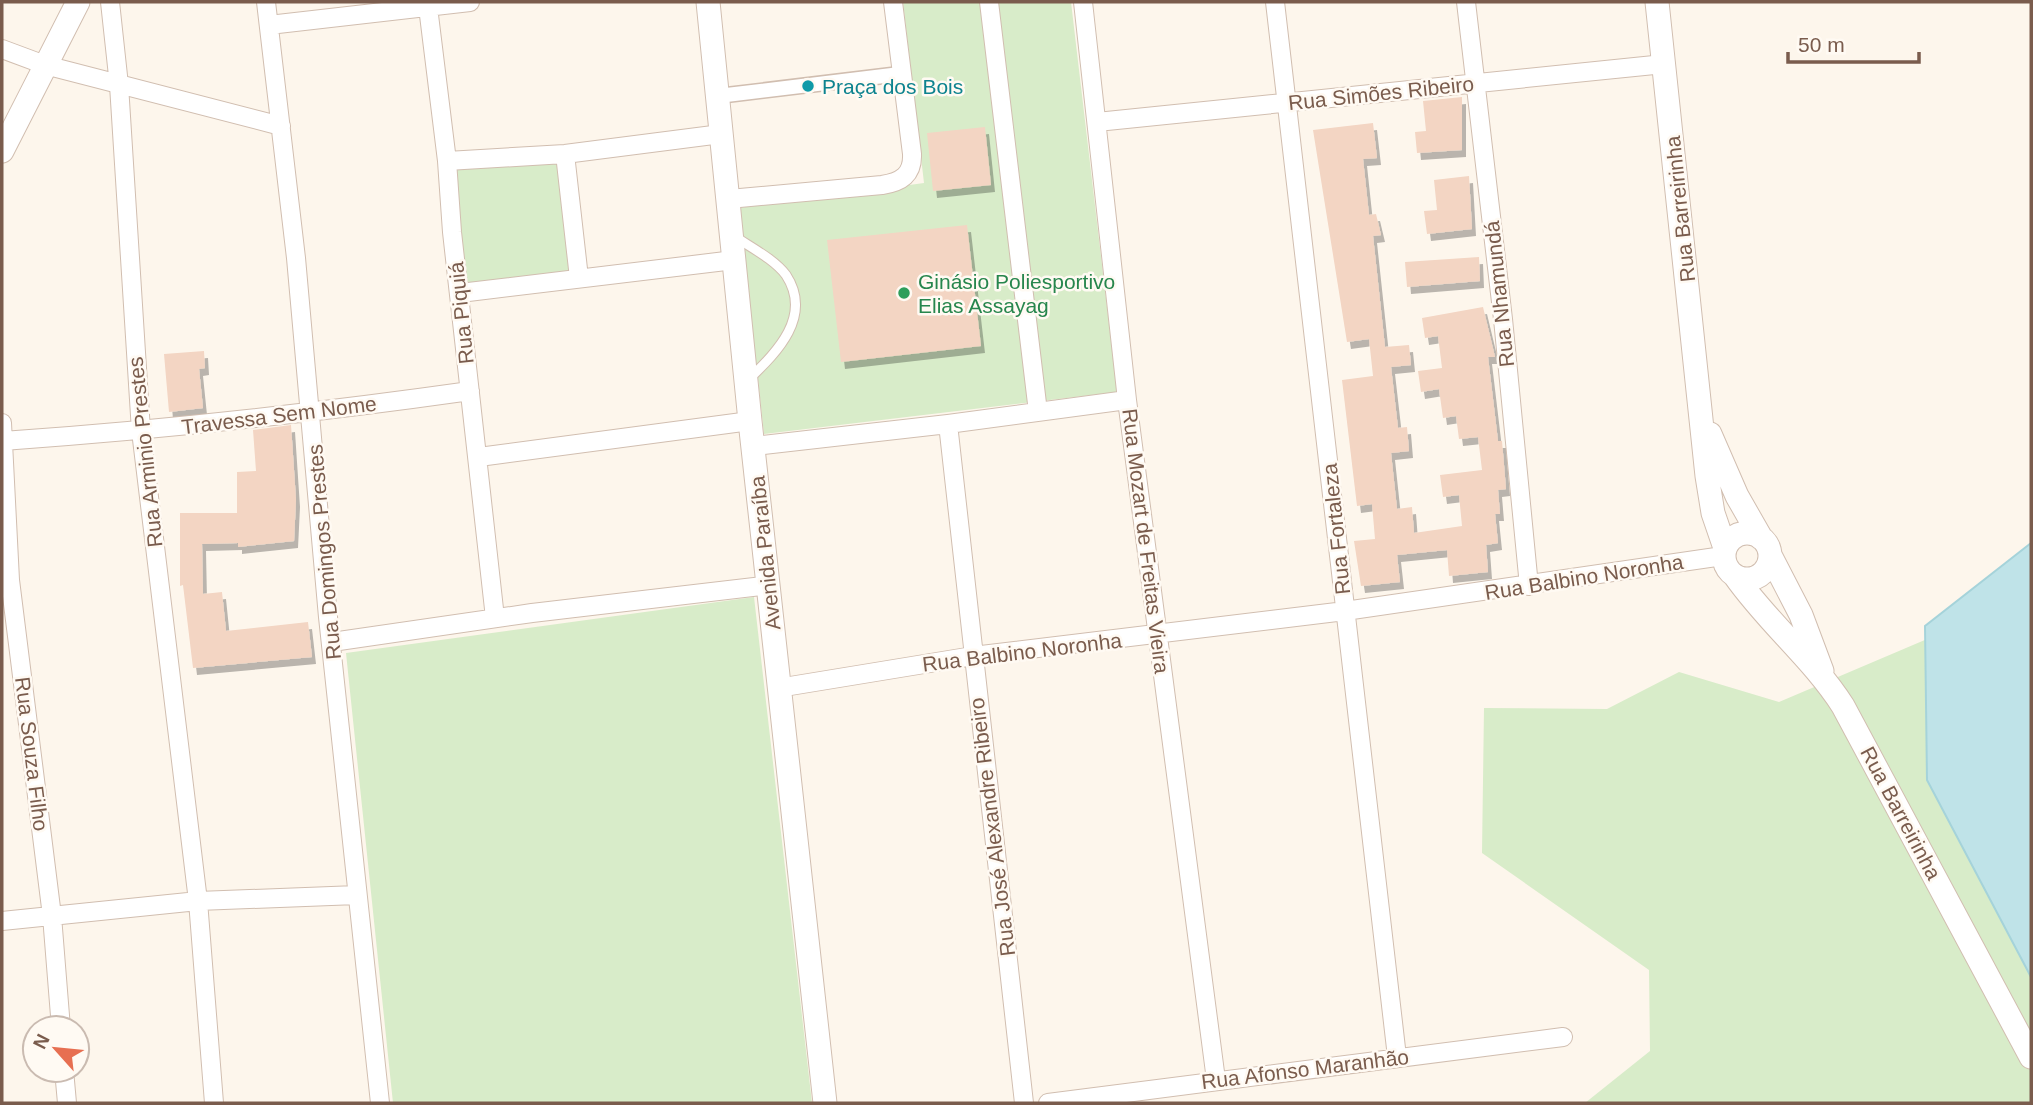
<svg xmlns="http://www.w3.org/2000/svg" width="2033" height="1105" viewBox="0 0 2033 1105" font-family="Arial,sans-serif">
<defs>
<filter id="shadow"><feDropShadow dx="4" dy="7" stdDeviation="0" flood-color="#0004"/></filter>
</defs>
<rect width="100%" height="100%" fill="#fdf6ec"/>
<!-- green -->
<path fill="#d8ecc9" d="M903,2h168l46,390 -353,42 -25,-226 185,-25z
M559,160l16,115 -111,11 -11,-116z
M2031,565v538h-446l65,-52 -1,-81 -167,-117 2,-145 123,1 72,-37 100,30 174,-74z
M754,597l58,506h-419l-47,-450z"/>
<!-- water -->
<path fill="#bfe3e8" stroke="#a5d3da" stroke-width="2" d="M2031,543v434l-104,-197 -2,-154z"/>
<!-- building -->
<path fill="#f3d5c3" filter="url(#shadow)" d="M1462,97v53l-45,3 -2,-21 11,-1 -3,-30z
M1373,123l4,35 -14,1 6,56 7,-1 5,21 -8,1 12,111 24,-2 2,20 -20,2 7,61 9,-1 2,24 -18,2 6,56 15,-2 2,26 48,-7 -3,-31 -16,2 -3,-22 42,-5 -4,-33 -19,2 -3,-23 -13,2 -4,-29 -18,3 -3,-21 24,-3 -4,-32 -13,2 -3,-20 61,-11 12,50h-7l10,84h4l4,48 -8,1 2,24h-5l3,29 -12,2 2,27 -39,4 -2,-26 -50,5 3,27 -39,4 -7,-45 21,-2 -3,-35 -15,2 -15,-126 31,-4 -4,-37 -22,3 -34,-212z
M985,127l6,58 -58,6 -6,-58z
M1469,176l3,53 -45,5 -3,-23 13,-1 -3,-30z
M967,225l14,121 -140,16 -14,-122z
M1479,257l1,24 -73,6 -2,-25z
M204,351l1,17 -6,1 4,39 -34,4 -5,-58z
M291,425l5,75 -2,41 -56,6v-4l-36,1 1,50 19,-2 4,39 82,-9 4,35 -119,11 -10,-83 -3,1v-73h57v-41l19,-1 -3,-41z"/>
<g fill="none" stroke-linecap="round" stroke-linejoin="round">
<defs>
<path id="service" d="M734,236c16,11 40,23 52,39 27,41 -9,77 -36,103"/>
<path id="pedestrian" d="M718,96l182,-22"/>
<path id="minor" d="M110,2l9,83 22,346 57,470 16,202
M266,2l30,256 32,359 52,486
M989,2l49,410
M1083,2l44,398 89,680
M1275,2l122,1055
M1466,2l37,317 26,267
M428,7l19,154 5,71 43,386
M269,25l201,-23
M2,49l43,16 236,61
M1097,122l567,-58
M565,154l14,124
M447,161l118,-7 156,-20
M729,199l153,-14c19,-3 31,-10 30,-31l-19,-152
M460,293l274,-33
M2,423l8,157 42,336 9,112
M948,424l76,679
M3,441c157,-11 311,-28 467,-50
M754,446l194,-22 179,-24
M479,457l271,-36
M332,642l200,-29 238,-28
M778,688l195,-32 372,-45 378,-55
M2,921l196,-20 159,-6
M64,1070l3,33
M1048,1103l515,-66"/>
<path id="tertiary" d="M708,2l42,419 75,682
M1657,2l50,474 6,37 12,35
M2,151l76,-149
M1710,434l27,62 24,42
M1724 556a23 23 0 1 1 46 0a23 23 0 1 1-46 0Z
M1770,555l31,60 21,56
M1735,576c33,47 78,83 108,130l188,351"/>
</defs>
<!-- service casing -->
<use href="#service" stroke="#d1beb0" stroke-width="11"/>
<!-- pedestrian casing -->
<use href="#pedestrian" stroke="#d1beb0" stroke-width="17"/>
<!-- minor casing -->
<use href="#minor" stroke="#d1beb0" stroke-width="20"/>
<!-- tertiary casing -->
<use href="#tertiary" stroke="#d1beb0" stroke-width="25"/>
<!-- service -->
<use href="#service" stroke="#fff" stroke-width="9"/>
<!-- pedestrian -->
<use href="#pedestrian" stroke="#fff" stroke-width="14"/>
<!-- minor -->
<use href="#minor" stroke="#fff" stroke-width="18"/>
<!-- tertiary -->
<use href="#tertiary" stroke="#fff" stroke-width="23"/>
</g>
<!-- markers -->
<circle fill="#0f9aa8" stroke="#fffaf3" stroke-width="2.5" cx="808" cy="86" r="7"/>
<circle fill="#2e9e5b" stroke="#fffaf3" stroke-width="2.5" cx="904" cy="293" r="7"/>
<g text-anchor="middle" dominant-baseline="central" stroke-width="5" stroke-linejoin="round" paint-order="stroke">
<!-- culture labels -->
<g font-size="21" fill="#0d838f" stroke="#fffaf3" text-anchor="start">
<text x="822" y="86">Praça dos Bois</text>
</g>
<!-- street labels -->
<g font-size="21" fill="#7a5c4d" stroke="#fffaf3">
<text transform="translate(1381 93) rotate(-6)">Rua Simões Ribeiro</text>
<text transform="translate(1680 209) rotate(-96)">Rua Barreirinha</text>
<text transform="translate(1499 294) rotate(-96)">Rua Nhamundá</text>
<text transform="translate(461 313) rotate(-96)">Rua Piquiá</text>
<text transform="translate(279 415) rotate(-7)">Travessa Sem Nome</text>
<text transform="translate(145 452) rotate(-96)">Rua Arminio Prestes</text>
<text transform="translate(1336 529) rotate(-96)">Rua Fortaleza</text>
<text transform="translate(1146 541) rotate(83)">Rua Mozart de Freitas Vieira</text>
<text transform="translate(324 552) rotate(-95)">Rua Domingos Prestes</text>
<text transform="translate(765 553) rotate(-96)">Avenida Paraíba</text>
<text transform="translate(1584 577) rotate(-9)">Rua Balbino Noronha</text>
<text transform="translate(1022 652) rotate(-7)">Rua Balbino Noronha</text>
<text transform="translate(32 754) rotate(83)">Rua Souza Filho</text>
<text transform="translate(1901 813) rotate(62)">Rua Barreirinha</text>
<text transform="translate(992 827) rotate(-97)">Rua José Alexandre Ribeiro</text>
<text transform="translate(1305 1069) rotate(-7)">Rua Afonso Maranhão</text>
</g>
<!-- leisure labels -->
<g font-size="21" fill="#27864d" stroke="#fffaf3" text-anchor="start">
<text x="918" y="281">Ginásio Poliesportivo<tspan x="918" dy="24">Elias Assayag</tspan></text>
</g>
</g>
<!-- border -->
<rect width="2033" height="1105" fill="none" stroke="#7a5c4d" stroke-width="7"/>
<!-- north arrow -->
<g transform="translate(56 1049) rotate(297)"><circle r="33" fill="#fffaf3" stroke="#cabbb1" stroke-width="2"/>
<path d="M0-5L12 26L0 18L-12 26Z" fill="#e76f51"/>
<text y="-10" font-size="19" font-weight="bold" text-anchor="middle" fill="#7a5c4d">N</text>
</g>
<!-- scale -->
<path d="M1788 52v10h131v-10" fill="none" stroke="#7a5c4d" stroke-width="3.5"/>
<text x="1798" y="52" font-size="21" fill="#7a5c4d" stroke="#fffaf3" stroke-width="5" paint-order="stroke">50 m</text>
</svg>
